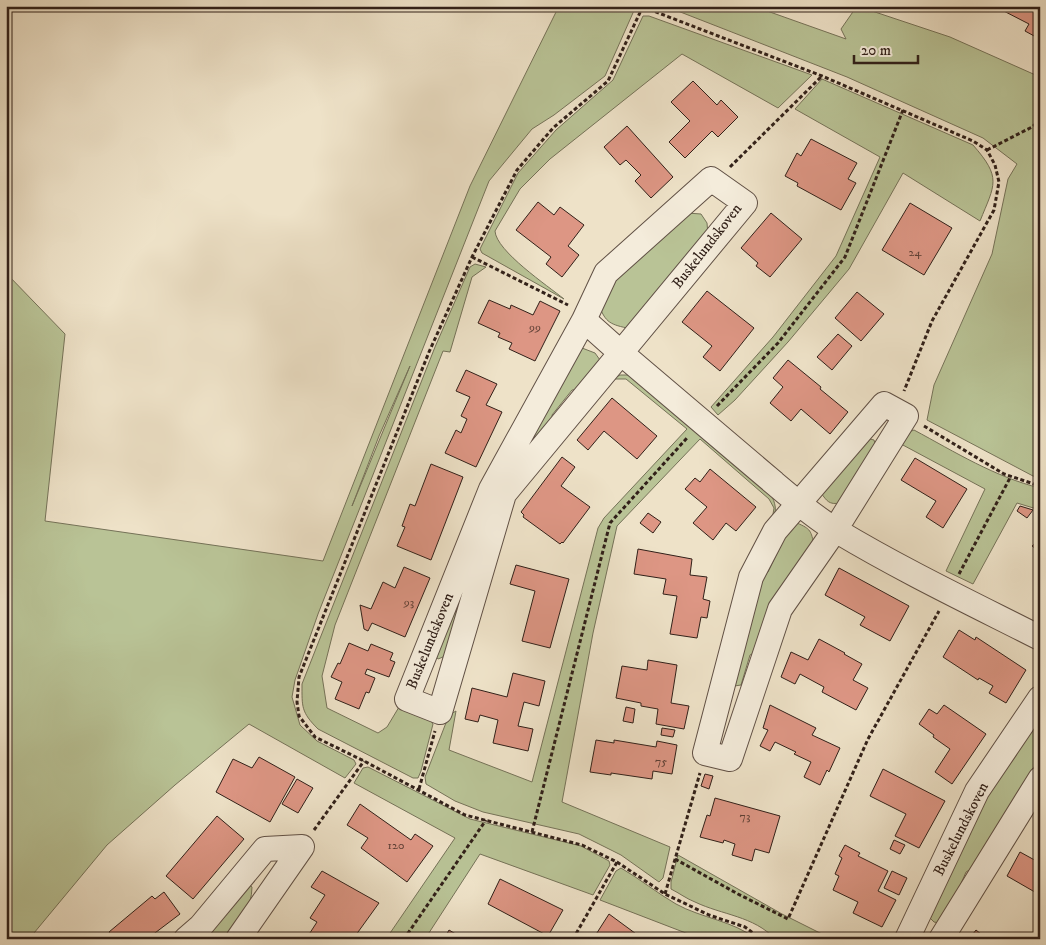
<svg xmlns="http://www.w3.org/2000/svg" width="1046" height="945" viewBox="0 0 1046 945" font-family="'IM FELL DW Pica',serif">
<rect width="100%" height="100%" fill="#eee2c8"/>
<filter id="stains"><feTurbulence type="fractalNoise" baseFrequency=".004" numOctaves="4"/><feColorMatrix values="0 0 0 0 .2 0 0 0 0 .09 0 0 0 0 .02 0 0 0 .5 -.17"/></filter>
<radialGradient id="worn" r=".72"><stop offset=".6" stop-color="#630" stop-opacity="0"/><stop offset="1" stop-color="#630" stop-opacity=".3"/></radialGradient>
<!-- green -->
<path fill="#b9c396" stroke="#757258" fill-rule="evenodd" d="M559,6h77l-31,70 -51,39 -22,14 -43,52 -171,433 -23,66 -3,17 8,28 17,16 37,19 2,4 -11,14 -96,-54 -74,61 -68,60 -78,94h-23v-666l59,61 -20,187 278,40 147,-375zM410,366l-58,140 27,-70z
M665,6h88l93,33 -5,-10 16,-23 93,31 90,40v401l-7,-2 -106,-56 7,-35 58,-131 16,-75 9,-15 -34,-26 -136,-61z
M643,16h6l163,59 -34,33 -96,-54 -132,105 -30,30 -25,42c1,20 53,55 69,68l-82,-46 -2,-4 38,-76 38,-43 57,-50z
M822,79l151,66c29,33 22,39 7,76l-77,-48 -54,96 -61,73 -53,58 -17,15 -7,-8 62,-70 63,-81 44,-99 -85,-48z
M687,213l14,1 6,9 1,12 -81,93c-19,-4 -22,-7 -29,-25l6,-15z
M475,264l11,3 -14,10 -22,75 -7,-1 -108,274 -13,51 5,32 51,25 9,-6 12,-20 30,11 4,6 -12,47 -3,7h-5l-95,-49c-17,-17 -16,-22 -16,-45l133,-337 35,-80z
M582,348l13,5 5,7 -19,29 -9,1 -20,25 1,8 -43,47 58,-110z
M620,375h9l10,7 132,112c4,9 7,17 1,26l2,-12 -5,-9 -69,-60 -83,87 -24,107 -31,169 108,45 -7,31 -4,4 -38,-27 -42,-21 -96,-22 -28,-11 -29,-17 -1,-7 24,-62 7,-4 -7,39 83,32 66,-254 6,-10 83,-89 -61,-50h-13z
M914,430c41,22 81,47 126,58v22l-23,-7 -44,81 -27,-13 39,-82 -84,-45 8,-12z
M866,438l8,2 2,7 -36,56c-11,2 -13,-2 -19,-10z
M797,523c14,6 14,8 17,22l-55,105 -9,5 -9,30 -13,2 28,-108 12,-7 13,-27v-7z
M482,525l-33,124 -6,8 -5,2 -4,-5z
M1040,705v52l-64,109 -10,6 -19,44 -8,7 -5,-1 -6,-6 10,-36z
M368,767l102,52 111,27 28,15 1,4 -17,30 -113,-41 -55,85h-39l69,-101 -101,-55 9,-15z
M678,855l104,59 50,25h-57c-21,-23 -53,-24 -80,-37 -8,-3 -16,-9 -24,-13v-7z
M621,868c19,11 36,25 55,36 25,14 58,17 80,35h-66l1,-4 -91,-35 16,-29z
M246,882l6,5c0,20 -12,35 -21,52h-41z"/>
<!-- building -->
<path fill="#dd9684" stroke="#312019" d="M994,6h46v28l-2,-1 -2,4 -11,-6 4,-7z
M693,81l24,24 4,-5 17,17 -20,20 -6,-6 -27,27 -16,-16 21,-21 -19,-19z
M627,126l46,51 -22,21 -16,-17 6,-6 -15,-15 -6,5 -16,-18z
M811,139l46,24 -9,16 8,4 -15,27 -44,-24 1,-3 -13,-7 12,-23 4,3z
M538,202l16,13 6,-8 24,18 -16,21 11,9 -17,22 -16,-13 5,-7 -35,-27z
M910,203l42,25 -28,47 -42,-25z
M771,213l31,26 -32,38 -14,-11 2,-3 -17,-15z
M707,291l47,37 -34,43 -17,-14 9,-11 -30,-24z
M857,292l27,22 -23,27 -26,-23z
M489,300l21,9 1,-4 22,10 7,-14 20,10 -25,50 -26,-12 3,-6 -14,-6 2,-4 -22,-10z
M838,334l14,12 -20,24 -15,-13z
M788,360l33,27 -1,2 28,23 -18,22 -29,-25 -10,12 -21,-18 13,-16 -10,-9z
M466,370l31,14 -11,21 16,7 -26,55 -31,-14 11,-23 5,3 6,-14 -6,-3 9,-19 -14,-6z
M612,398l45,38 -20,23 -33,-28 -16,19 -11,-10z
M562,457l13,10 -14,19 29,21 -27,36 -1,-1 -2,2 -37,-27 1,-2 -3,-3z
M915,458l52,31 -24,39 -17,-11 10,-16 -35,-21z
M431,464l32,13 -32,83 -34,-14 8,-19 -3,-1 8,-22 5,2z
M710,469l46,38 -20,24 -10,-8 -13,17 -20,-17 14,-16 -22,-18 10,-11 5,4z
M1020,506l13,4 -6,8 -10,-7z
M648,513l13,9 -8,11 -13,-10z
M1040,540v12l-8,-6z
M638,549l54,10 -2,16 17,2 -4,22 7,2 -3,17 -6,-1 -4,21 -27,-4 7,-38 -14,-2 3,-15 -32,-5z
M516,565l53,14 -19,69 -28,-7 13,-50 -25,-7z
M404,567l26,11 -25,59 -33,-14 -4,8 -4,-2 -4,-24 11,4 12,-27 12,6z
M839,568l70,38 -19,35 -30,-16 5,-8 -40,-22z
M959,630l16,10 1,-3 50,33 -20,33 -17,-10 4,-7 -14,-8 -1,2 -35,-23z
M819,639l26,14 -1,1 18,10 -9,16 15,8 -12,22 -34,-18 2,-5 -24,-13 -5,10 -14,-7 10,-25 17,8z
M349,643l19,8 3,-7 22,9 -3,7 5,2 -6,15 -22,-8 -2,5 10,4 -6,15 -3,-1 -7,17 -24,-10 7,-17 -11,-5 7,-14 2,1z
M648,660l29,5 -6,38 18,3 -5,23 -28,-5 2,-15 -17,-3v-3l-25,-5 6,-32 25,4z
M513,673l32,8 -6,25 -15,-4 -6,24 15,3 -5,22 -35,-8 5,-23 -18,-5 -2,7 -13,-3 7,-31 35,9z
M770,705l46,23 -4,7 28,13 -11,24 -2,-2 -7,15 -16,-8 7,-15 -17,-8 2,-2 -21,-10 -5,9 -10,-5 8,-16 -5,-2z
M944,705l42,29 -34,50 -17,-12 15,-23 -17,-12 1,-2 -15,-11 10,-15 8,5z
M626,707l9,2 -2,14 -10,-2z
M662,728l13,2 -2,7 -12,-2z
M596,740l18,3v-3l42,7 1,-6 20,4 -5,29 -19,-3 -1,8 -41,-6v2l-21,-3z
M259,757l36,20 -25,45 -54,-30 17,-33 19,9z
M883,769l62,32 -26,47 -24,-12 11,-22 -36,-18z
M705,774l8,2 -4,13 -8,-3z
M297,779l16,9 -15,25 -16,-9z
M715,798l65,18 -11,37 -14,-4 -3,12 -20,-6 3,-11 -11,-4 -1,3 -23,-6 7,-22 3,1z
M360,804l51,36 4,-6 18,12 -26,36 -46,-34 7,-10 -21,-13z
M217,816l27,23 -51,60 -27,-23z
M894,840l11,5 -5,9 -10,-5z
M845,845l15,8 -2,3 30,15 -10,20 18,9 -14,27 -29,-14 5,-11 -25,-12 6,-14 -4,-2 7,-16 -3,-2z
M1020,852l20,11v32l-33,-19z
M322,871l57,32 -26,36h-47l11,-17 -7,-4 15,-23 -14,-8z
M892,871l15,7 -8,17 -15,-7z
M500,879l63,31 -15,26 -60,-32z
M164,892l16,22 -33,25h-33l-5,-7 43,-36 3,3z
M609,914l34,25h-50z
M449,930l15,9h-20z
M976,930l11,9h-18z"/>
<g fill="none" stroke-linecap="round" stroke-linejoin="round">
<defs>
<path id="minor" d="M711,179l34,24 -241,291 -64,218 -33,-13 84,-210 93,-169 22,-47z
M584,320l37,33 152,129c20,17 41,35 64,49 65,39 134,72 203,107
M884,404l22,12 -71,114 -55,79 -50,150 -25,-6 46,-176 24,-46z
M186,939l15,-13 64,-77 37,-2 -64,92
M907,939l70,-148 63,-93
M941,939l99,-160"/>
</defs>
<!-- minor casing -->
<use href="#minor" stroke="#605045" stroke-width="26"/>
<!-- path -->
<path stroke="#312019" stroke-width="3" stroke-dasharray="4 2.5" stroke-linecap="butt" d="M643,6l-35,75 -55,47 -36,42 -45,87 -43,95 -130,325 -2,25 2,14 16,21 49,24 101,54 117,30 35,17 48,32 44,21 36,12 16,12
M643,7l179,69 151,65 14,9 8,15 4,17 -5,28 -62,111 -28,70
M987,150l45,-23 8,-7
M730,167l92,-91
M472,257l96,48
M717,406l61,-63 67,-86 58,-147
M924,426l80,48 36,12
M959,574l52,-98
M419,789l16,-58
M314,830l50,-69
M532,832l78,-309 77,-85
M675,859l63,35 50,25 80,-180 71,-128
M665,894l35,-121
M404,939l82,-119
M573,939l44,-77"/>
<!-- minor -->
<use href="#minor" stroke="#f4ecdb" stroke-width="24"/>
</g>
<g text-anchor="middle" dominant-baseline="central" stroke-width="4" stroke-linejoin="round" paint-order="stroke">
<!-- number labels -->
<g font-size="12" fill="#5c3e34">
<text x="915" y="252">24</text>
<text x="535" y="327">99</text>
<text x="409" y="602">93</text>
<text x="661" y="761">75</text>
<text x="745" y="816">73</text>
<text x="396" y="845">120</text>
</g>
<!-- street labels -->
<g font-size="15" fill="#312019" stroke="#f4ecdb">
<text transform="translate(707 246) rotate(-52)">Buskelundskoven</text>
<text transform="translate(430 641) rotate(-68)">Buskelundskoven</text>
<text transform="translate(961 829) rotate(-63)">Buskelundskoven</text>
</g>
</g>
<!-- margin -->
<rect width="1046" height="945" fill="none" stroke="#eee2c8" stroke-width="25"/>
<rect x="8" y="8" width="1031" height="930" fill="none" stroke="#312019" stroke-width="2.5"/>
<rect x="12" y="12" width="1021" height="920" fill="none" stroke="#312019"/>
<!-- scale -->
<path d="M854 55v8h64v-8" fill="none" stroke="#312019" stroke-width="2.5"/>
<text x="861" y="55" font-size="15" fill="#312019" stroke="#f4ecdb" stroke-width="4" paint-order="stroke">20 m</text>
<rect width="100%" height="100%" filter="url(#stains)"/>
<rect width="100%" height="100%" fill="url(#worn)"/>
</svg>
